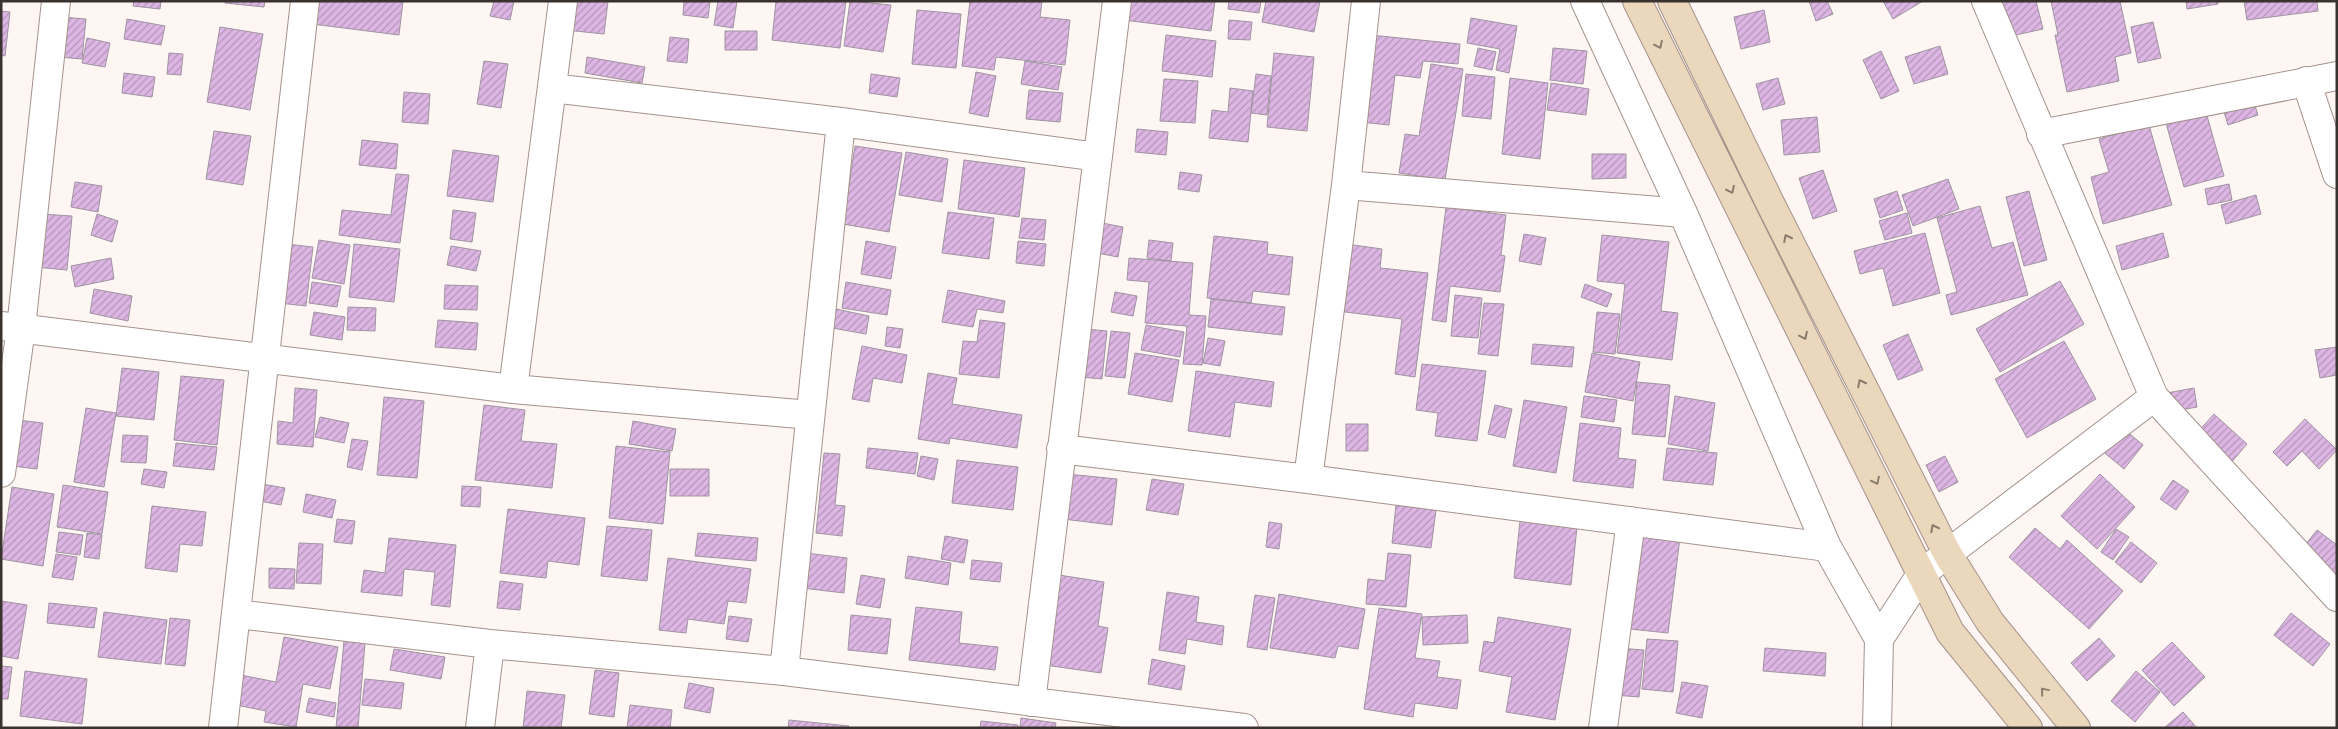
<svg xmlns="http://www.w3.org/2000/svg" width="2338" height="729" viewBox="0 0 2338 729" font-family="'Work Sans',sans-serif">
<defs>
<pattern id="building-hatch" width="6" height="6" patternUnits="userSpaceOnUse" patternTransform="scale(1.25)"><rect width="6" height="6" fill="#ddb6e4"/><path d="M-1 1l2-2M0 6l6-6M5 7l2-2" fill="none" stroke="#b495b9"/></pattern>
</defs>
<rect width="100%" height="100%" fill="#fef6f3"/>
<!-- building -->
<path fill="url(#building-hatch)" stroke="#9f94a1" d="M134,1h27l-1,8 -27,-3z
M225,1h40l-1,6 -39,-4z
M315,1h88l-4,34 -87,-11z
M494,1h20l-4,19 -20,-4z
M569,1h39l-4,33 -38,-4z
M684,1h26l-2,17 -25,-3z
M718,1h19l-4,27 -19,-3z
M776,1h70l-6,47 -68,-8z
M850,1l41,4 -8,47 -39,-6z
M970,1h72l-2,16 30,3 -5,45 -69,-8 -2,13 -32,-4z
M1127,1h88l-4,30 -87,-11z
M1229,1h32l-2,12 -31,-4z
M1266,1h54l-6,31 -52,-10z
M1809,1h18l6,13 -17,7z
M1883,1h40l-30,18z
M1993,1h43l7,28 -41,9z
M2051,1h69l11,52 -16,4 4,24 -52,11 -12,-57h3z
M2186,1h32v3l-31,5z
M2244,1h73l1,10 -71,9z
M917,10l44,4 -5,54 -44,-4z
M1764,10l6,32 -29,7 -7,-32z
M1,11l9,1 -5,44 -4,-1z
M62,17l24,2 -4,40 -24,-2z
M1471,18l46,8 -8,47 -13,-3 4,-21 -33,-6z
M127,19l38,7 -4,19 -37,-6z
M1229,20l23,2 -2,18 -22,-1z
M2153,22l8,36 -23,5 -7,-36z
M220,27l43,7 -13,76 -43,-8z
M725,31h32v19h-32z
M1166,35l50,6 -4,36 -50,-6z
M1370,35l90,9 -2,20 -35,-3 -3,17 -25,-3 -6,50 -29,-3z
M670,37l19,2 -2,24 -20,-2z
M87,38l23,5 -5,24 -23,-4z
M1940,46l8,28 -34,10 -9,-27z
M1478,48l18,4 -4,18 -18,-4z
M1553,48l34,3 -4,33 -33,-4z
M1881,51l18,40 -18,8 -18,-39z
M169,53l14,1 -2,21 -14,-1z
M1274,53l40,4 -7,74 -40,-4z
M587,57l58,10 -3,16 -57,-10z
M484,61l24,3 -7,44 -24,-4z
M1025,61l37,6 -4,23 -37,-6z
M1431,64l32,5 -18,111 -46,-7 6,-39 14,2z
M976,72l20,4 -8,41 -19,-4z
M124,73l31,4 -3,20 -30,-4z
M871,74l29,4 -3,19 -28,-4z
M1256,74l15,2 -4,39 -16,-2z
M1466,74l29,3 -4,42 -29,-3z
M1510,78l38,5 -8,76 -38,-5z
M1778,78l7,26 -22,6 -7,-26z
M1164,79l34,2 -3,42 -35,-2z
M1551,83l38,6 -3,26 -39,-5z
M1230,88l23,3 -5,51 -39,-4 3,-28 16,2z
M1029,90l34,3 -3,29 -34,-3z
M404,92l26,2 -2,30 -26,-2z
M2251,93l7,22 -30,10 -7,-23z
M2204,105l20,71 -40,11 -20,-71z
M1817,117l3,35 -36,3 -3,-35z
M2149,125l23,80 -69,19 -12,-47 18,-5 -10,-33z
M1137,129l31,3 -2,23 -31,-3z
M214,131l37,5 -8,49 -37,-6z
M362,140l36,4 -2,25 -37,-4z
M855,146l47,7 -13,79 -46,-8z
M453,150l46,6 -6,46 -46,-6z
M906,152l42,7 -6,43 -43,-7z
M1592,154h34v24l-34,1z
M964,160l61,8 -6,49 -61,-8z
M1823,170l14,41 -24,8 -14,-41z
M1180,172l22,3 -3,17 -21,-3z
M396,174l13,1 -9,68 -61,-8 3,-25 49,5z
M1948,179l11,30 -46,17 -11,-31z
M75,182l27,4 -4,26 -27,-5z
M2229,184l3,16 -24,5 -3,-16z
M1897,191l6,19 -23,8 -6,-19z
M2029,191l18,69 -23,6 -18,-69z
M2256,195l5,19 -35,10 -5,-19z
M1980,206l12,42 21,-6 15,53 -77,20 -5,-20 11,-3 -20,-74z
M1446,207l60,8 -5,40 4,1 -5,36 -50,-6 -4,36 -14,-2z
M453,210l23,3 -4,29 -22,-3z
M948,212l46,6 -5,41 -47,-6z
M1907,213l5,20 -27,7 -6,-19z
M40,214l32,2 -5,54 -32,-3z
M97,214l21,7 -6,21 -21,-7z
M1022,218l24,2 -2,20 -25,-2z
M1097,222l26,5 -5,30 -26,-5z
M1925,233l15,60 -47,13 -10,-38 -23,6 -6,-23z
M2163,233l6,24 -47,13 -6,-24z
M1524,234l22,4 -5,27 -22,-4z
M1602,235l67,7 -8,69 17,2 -6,47 -55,-7 8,-69 -28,-3z
M1214,236l54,6 -1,12 26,3 -4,38 -36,-4 -2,12 -44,-5z
M319,240l31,5 -6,39 -32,-6z
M1149,240l24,3 -2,18 -24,-3z
M866,241l30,6 -5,32 -30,-5z
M1018,241l28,3 -2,22 -28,-3z
M286,244l27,3 -7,59 -27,-3z
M354,244l46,5 -6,53 -45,-5z
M1346,244l36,5 -2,19 48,5 -13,104 -20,-3 7,-55 -65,-8z
M451,246l30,5 -5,20 -29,-6z
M111,258l3,21 -39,8 -4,-21z
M1129,258l64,5 -4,52 17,1 -4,49 -19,-1 4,-38 -42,-3 4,-41 -22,-2z
M2060,281l24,43 -84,48 -24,-43z
M312,282l29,4 -4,21 -28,-4z
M846,282l45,8 -4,25 -45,-7z
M1585,284l27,10 -5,13 -26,-10z
M445,285l33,1 -1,24 -33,-1z
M94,289l38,7 -4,25 -38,-8z
M948,290l57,11 -2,12 -26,-4 -4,18 -31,-5z
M1115,292l22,4 -4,20 -22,-4z
M1455,295l27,3 -4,40 -27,-2z
M1211,299l74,8 -3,28 -74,-8z
M1484,303l20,1 -6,52 -20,-2z
M348,307l28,1 -1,23 -28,-1z
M836,309l33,7 -3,18 -34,-6z
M314,312l31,5 -3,23 -32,-5z
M1597,312l23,2 -5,40 -22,-2z
M438,320l40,3 -2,27 -41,-3z
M980,320l25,3 -6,55 -40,-4 4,-33 14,1z
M1146,325l38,7 -4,25 -39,-7z
M887,327l16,2 -3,19 -15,-2z
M1086,329l21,2 -5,48 -21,-2z
M1111,331l19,2 -5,45 -20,-2z
M1908,334l15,36 -25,10 -15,-35z
M1208,338l17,3 -5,25 -17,-3z
M2064,341l32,58 -69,39 -32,-59z
M1533,344l41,3 -2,20 -41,-3z
M862,346l45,9 -5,28 -29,-5 -4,24 -17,-3z
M2337,347v28l-17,3 -5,-28z
M1135,353l44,7 -7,42 -44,-8z
M1592,353l48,9 -7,39 -48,-9z
M1422,364l64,7 -9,70 -42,-5 3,-23 -22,-3z
M122,368l37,4 -5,48 -38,-4z
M1196,371l78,11 -3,25 -36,-5 -5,35 -42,-6z
M928,373l29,5 -5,26 70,11 -5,33 -67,-10 -1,6 -31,-5z
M181,376l43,4 -7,65 -43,-5z
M1637,382l33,3 -5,52 -33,-3z
M295,388l22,2 -4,57 -36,-3 1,-23 15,2z
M2194,388l3,19 -27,5 -3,-19z
M1584,396l33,4 -3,22 -33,-5z
M1675,396l40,7 -7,48 -40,-7z
M384,397l40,4 -7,77 -40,-3z
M1524,400l43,7 -11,66 -43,-7z
M484,405l41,5 -4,31 36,3 -5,44 -77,-8z
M1495,405l17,4 -7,29 -17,-4z
M86,408l30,5 -12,74 -30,-5z
M2214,414l33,30 -18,21 -34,-30z
M320,417l29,6 -5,20 -29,-6z
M2305,419l32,31 -18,19 -17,-18 -15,15 -14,-14z
M18,420l25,3 -6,46 -25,-3z
M633,421l43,8 -4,22 -43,-7z
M1580,423l41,5 -3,30 18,2 -3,28 -60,-7z
M1346,424h22v27h-22z
M2119,425l24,20 -19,24 -24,-20z
M123,435l25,1 -2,27 -25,-1z
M352,439l16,2 -6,29 -15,-3z
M176,443l41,4 -3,23 -41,-4z
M616,446l54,6 -7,72 -54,-6z
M868,448l50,5 -3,21 -49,-6z
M1667,448l50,5 -4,32 -50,-5z
M824,453l16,1 -5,51 10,1 -3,30 -26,-3z
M921,456l17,3 -4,21 -17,-4z
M1945,456l13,26 -19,10 -13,-27z
M957,460l61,7 -5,43 -61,-7z
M144,469l23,3 -3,16 -23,-4z
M670,469h39v27h-39z
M1067,474l50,5 -5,46 -49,-6z
M2100,474l35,33 -38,42 -36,-33z
M1152,479l32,5 -6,31 -32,-5z
M2173,480l16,11 -13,19 -16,-11z
M262,484l23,4 -4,17 -22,-4z
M63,485l45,7 -6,42 -45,-7z
M462,486l19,1 -1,20 -19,-1z
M12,487l42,7 -11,72 -42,-7z
M306,494l30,6 -4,18 -29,-6z
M1396,505l40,5 -5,38 -39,-5z
M152,506l54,6 -4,34 -22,-2 -3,28 -32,-4z
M508,509l77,9 -6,47 -31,-4 -2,17 -46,-5z
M337,519l18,2 -3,23 -18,-2z
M1520,521l57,6 -6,58 -57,-7z
M1269,522l13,2 -3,25 -13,-2z
M607,526l45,4 -5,51 -46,-5z
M2035,528l25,21 7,-9 56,51 -34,38 -80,-72z
M2116,529l13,8 -16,23 -12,-8z
M2317,530l20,15v32l-35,-28z
M59,532l24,3 -3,20 -24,-3z
M1632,532l48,6 -12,95 -47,-5z
M87,533l15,2 -3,24 -15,-2z
M698,533l60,5 -2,23 -61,-5z
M945,536l23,4 -4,23 -23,-4z
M389,538l67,7 -6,62 -19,-2 4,-33 -31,-3 -2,27 -41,-4 3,-22 21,3z
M2131,542l26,21 -16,20 -26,-21z
M299,543l24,1 -2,40 -25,-1z
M806,553l41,5 -3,35 -42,-5z
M1388,553l23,2 -5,52 -40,-3 2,-25 17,2z
M56,554l21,3 -4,23 -21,-3z
M908,556l43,7 -3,22 -43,-7z
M668,558l83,11 -5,34 -18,-2 -4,23 -36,-5 -2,14 -27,-3z
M972,560l30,3 -2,19 -30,-3z
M269,568l26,1 -1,20 -25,-1z
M861,575l24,4 -5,29 -24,-4z
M1059,575l45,7 -6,44 10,2 -7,45 -56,-8z
M500,581l23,3 -3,26 -23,-2z
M1167,592l32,5 -3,25 28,4 -2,19 -35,-6 -2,15 -26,-4z
M1279,594l86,15 -7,40 -20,-3 -3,12 -65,-10z
M1255,595l20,3 -8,52 -20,-3z
M1,601l26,4 -9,54 -17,-3z
M49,603l48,5 -3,20 -47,-5z
M916,607l46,5 -3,31 39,4 -3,23 -86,-10z
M1379,608l43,6 -7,44 25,3 -3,16 24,3 -4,29 -42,-6 -2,14 -49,-8z
M104,612l63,8 -6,44 -63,-7z
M2291,613l39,31 -17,22 -39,-31z
M851,615l40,4 -4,35 -39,-4z
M1467,615l1,28 -45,2 -1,-28z
M729,616l23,3 -4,23 -22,-3z
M1498,617l73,12 -16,91 -49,-8 6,-35 -33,-6 5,-30 10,2z
M170,618l20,2 -5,46 -20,-2z
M284,637l54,10 -8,42 -27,-5 -7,43 -32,-5 2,-11 -30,-6 5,-30 35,7z
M2099,638l16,18 -28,25 -16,-18z
M1647,639l31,2 -5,51 -31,-3z
M344,641l21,2 -7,85h-22z
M2172,642l33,35 -31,29 -32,-36z
M1618,648l26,2 -5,47 -25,-2z
M1765,648l61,5 -1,23 -62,-5z
M394,649l51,8 -4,22 -51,-9z
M1152,659l33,7 -4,24 -33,-6z
M1,666l11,1 -4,32h-7z
M595,670l24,3 -5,44 -25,-3z
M25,671l62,8 -5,45 -62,-8z
M2136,671l24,21 -25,30 -24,-21z
M365,679l39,4 -3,26 -39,-4z
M1682,682l26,4 -6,32 -26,-5z
M689,683l25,5 -4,25 -26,-5z
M527,691l38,4 -4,33h-38z
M309,698l27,5 -2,14 -28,-5z
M630,705l42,5 -2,18h-43z
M2183,712l14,16h-33z
M1021,718l35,5 -1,5h-35z
M789,720l60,6 -1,2h-60z
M981,721l37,4v3h-38z"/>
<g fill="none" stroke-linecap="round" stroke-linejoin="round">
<defs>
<path id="street" d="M1585,1l98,212 144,334
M1986,1l168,396 183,200
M2306,81l31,93
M552,88l289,34 257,35
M2041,134l296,-58
M1346,185l337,28
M1,326l512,63 297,26
M513,389l50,-388
M1061,449l247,30 519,68 52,92
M1,473l20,-145 35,-327
M1308,479l38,-294 20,-184
M237,614l253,30 294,27 460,57
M784,671l57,-549
M1031,702l86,-701
M223,728l82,-727
M480,728l10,-84
M1603,728l28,-207
M1877,728l2,-89 43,-66 232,-176"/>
<path id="secondary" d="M1637,1l313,631 78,96
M1672,1l98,202 177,350 43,69 86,106"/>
</defs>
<!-- street casing -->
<use href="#street" stroke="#a3928b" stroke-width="30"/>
<!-- secondary casing -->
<use href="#secondary" stroke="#a3928b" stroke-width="30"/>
<!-- street -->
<use href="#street" stroke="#fff" stroke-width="28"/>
<!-- secondary -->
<use href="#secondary" stroke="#ebd7bb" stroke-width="28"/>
</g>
<!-- one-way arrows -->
<defs><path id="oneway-chevron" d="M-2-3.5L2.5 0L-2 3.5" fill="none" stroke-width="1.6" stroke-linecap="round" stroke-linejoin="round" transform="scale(1.25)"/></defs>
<g stroke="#897c6e">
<use href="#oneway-chevron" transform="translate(1659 45) rotate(64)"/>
<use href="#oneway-chevron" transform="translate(1731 190) rotate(64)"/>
<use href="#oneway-chevron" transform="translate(1787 238) rotate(-117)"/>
<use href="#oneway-chevron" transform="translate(1804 336) rotate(64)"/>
<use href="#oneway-chevron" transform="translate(1861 383) rotate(-117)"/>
<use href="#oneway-chevron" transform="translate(1876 481) rotate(64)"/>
<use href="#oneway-chevron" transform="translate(1934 528) rotate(-117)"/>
<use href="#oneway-chevron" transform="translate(2044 691) rotate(-130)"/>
</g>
<!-- border -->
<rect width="2338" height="729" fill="none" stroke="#39322f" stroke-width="5"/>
</svg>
